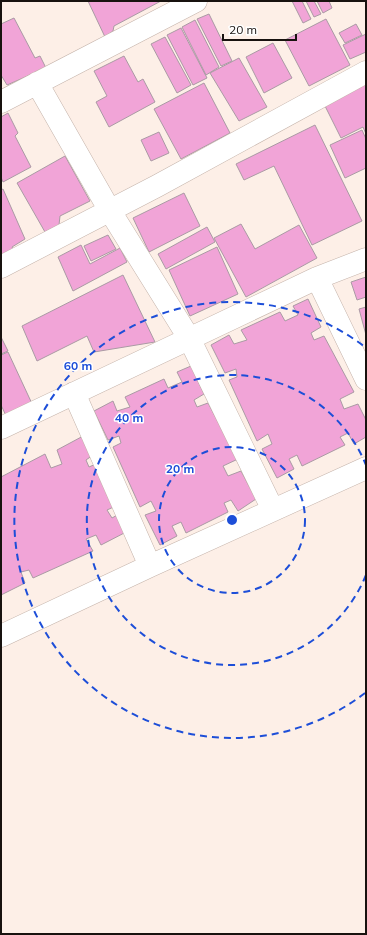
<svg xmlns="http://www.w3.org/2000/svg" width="367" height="935" viewBox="0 0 367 935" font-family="Mulish,sans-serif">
<rect width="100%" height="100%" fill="#fdefe7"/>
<!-- building -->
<path fill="#f1a4d7" stroke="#aa9aa4" d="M88,1h73l-47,25 -1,5 -8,6z
M292,1h10l9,18 -8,4z
M306,1h8l7,13 -7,3z
M317,1h12l3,7 -9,5z
M209,14l23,47 -11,5 -24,-47z
M14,18l21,40 5,-2 6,12 -39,17 -6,-10v-51z
M326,19l24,46 -41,21 -24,-46z
M195,20l24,47 -13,8 -24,-48z
M356,24l6,11 -17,8 -6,-10z
M181,28l26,50 -14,7 -26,-50z
M366,34v18l-16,7 -7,-14z
M165,37l26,48 -14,8 -26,-49z
M273,43l19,35 -28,15 -18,-36z
M124,56l14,26 5,-3 12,23 -46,25 -13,-25 11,-6 -13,-25z
M239,58l28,49 -28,14 -29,-48z
M363,80l3,7v47l-3,-7 -22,11 -19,-38z
M204,83l26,50 -49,26 -27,-50z
M8,113l10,20 -3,3 16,31 -28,15 -2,-5v-60z
M315,125l47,96 -50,24 -38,-79 -30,14 -8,-16z
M362,130l4,9v29l-21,10 -15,-33z
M159,132l10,21 -18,8 -10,-21z
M65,156l25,45 -30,15 -1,9 -14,7 -28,-49z
M3,189l22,50 -13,8 3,6 -14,8v-71z
M184,193l16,33 -51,26 -16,-34z
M241,224l14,25 44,-24 18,33 -71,39 -32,-59z
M207,227l8,15 -49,27 -8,-15z
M108,235l8,14 -25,12 -7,-15z
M81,245l9,19 30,-16 7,14 -54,29 -15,-34z
M217,247l21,47 -48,22 -21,-46z
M123,275l32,67 -61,10 -7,-16 -50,25 -15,-35z
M366,277v20l-9,3 -6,-18z
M308,299l13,28 -10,6 3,7 10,-4 30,56 -14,7 4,10 14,-5 8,16v17l-12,7 -6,-11 -8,4 5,8 -43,21 -5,-11 -8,4 5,10 -17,9 -15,-29 10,-5 -4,-10 -11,7 -28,-61 8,-3 -1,-8 -11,4 -14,-28 18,-10 5,9 13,-4 -6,-10 39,-18 5,9 13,-6 -5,-9z
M366,307v28l-7,-26z
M1,337l7,14 -7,3z
M8,352l26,56 -26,12 -7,-15v-50z
M191,366l13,28 -10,6 3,7 11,-4 30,56 -15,7 5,10 13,-5 15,28 -18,12 -7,-11 -7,3 4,9 -42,21 -5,-11 -9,4 5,10 -17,9 -15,-30 11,-4 -5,-10 -11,6 -27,-60 8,-4 -2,-7 -11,4 -14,-29 19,-10 4,10 13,-4 -5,-10 39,-18 4,9 14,-6 -5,-10z
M85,435l11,18 -10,7 3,7 9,-4 20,42 -11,5 5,8 9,-5 9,17 -29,15 -5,-10 -10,4 7,12 -60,27 -4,-8 -8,2 4,11 -24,12v-118l44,-23 6,14 11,-4 -5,-14z"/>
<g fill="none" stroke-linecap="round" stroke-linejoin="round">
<defs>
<path id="minor" d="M37,83l73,128 79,127 84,172
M1,102l195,-101
M1,267l156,-81 209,-114
M317,278l49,101
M74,393l76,173
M1,428l316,-150 49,-19
M1,636l149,-70 216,-98"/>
</defs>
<!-- minor casing -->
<use href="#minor" stroke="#c4b3aa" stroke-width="23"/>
<!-- minor -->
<use href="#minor" stroke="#fff" stroke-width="22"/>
</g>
<!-- distance rings -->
<g fill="none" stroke="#1d4ed8" stroke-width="2" stroke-dasharray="7 5">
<circle cx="232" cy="520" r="73"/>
<path d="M366 575A145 145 0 1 1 366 465"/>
<path d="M365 693A218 218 0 1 1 365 347"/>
</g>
<circle cx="232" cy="520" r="6" fill="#1d4ed8" stroke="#fff" stroke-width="2"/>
<g font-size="12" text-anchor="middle" font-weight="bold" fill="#1d4ed8" stroke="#fff" stroke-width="3" stroke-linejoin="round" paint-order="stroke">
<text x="78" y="370">60 m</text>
<text x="129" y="422">40 m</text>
<text x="180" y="473">20 m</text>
</g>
<!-- border -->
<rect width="367" height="935" fill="none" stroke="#18120f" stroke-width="4"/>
<!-- scale -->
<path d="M223 34v6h73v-6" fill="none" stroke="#18120f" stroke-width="2"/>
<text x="229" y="34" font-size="12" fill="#18120f" stroke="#ffffff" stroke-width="3" paint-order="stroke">20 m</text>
</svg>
